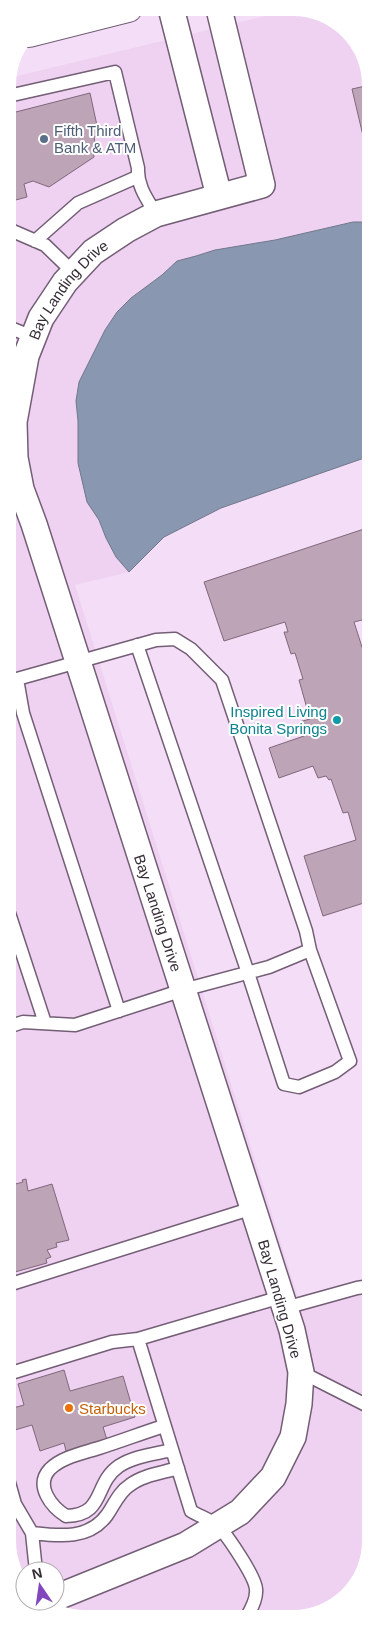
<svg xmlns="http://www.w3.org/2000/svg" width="378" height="1626" viewBox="0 0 378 1626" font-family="Arial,sans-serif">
<rect width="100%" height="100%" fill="#f4ddf7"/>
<!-- built -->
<path fill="#efd2f2" d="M290,10h23l38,24 19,41v147h-17l-176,39 -15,14 -31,23 -14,14 -12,18 -26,52 -3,19 11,101 12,18 7,18 10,19 13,15 -54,13 225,719 70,-22v263l-19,47 -48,26 -233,-1 -28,-16h13v-30h-30v17l-17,-37v-1470l1,-3z"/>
<!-- water -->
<path fill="#8997b0" stroke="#70778c" d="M353,222h17v234l-149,52 -57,29 -35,35 -13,-15 -10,-19 -7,-18 -12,-18 -9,-39v-42l-2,-20 3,-19 26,-52 12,-18 14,-14 31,-23 15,-14 19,-5 19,-6 60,-10z"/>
<!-- building -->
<path fill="#bea4b7" stroke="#81677b" d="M370,85v71l-2,1 -16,-68z
M90,93l9,42 -5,2 2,11 -3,2 1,7 -45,30 -16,-6 -9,3 3,13 -19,5v-88z
M370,527v64l-5,1 5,18v8l-16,4 16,50v229l-47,15 -19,-60 52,-16 -8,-28 -5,1 -12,-34 -2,1 -3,-4 -8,2 -5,-12 -34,12 -10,-30 35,-12 -5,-14 11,-3 -11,-39 4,-1 -8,-26 -4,1 -7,-22h4l-3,-10 -61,19 -20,-59z
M26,1179l2,12 24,-7 17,56 -13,3 1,4 -10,3 4,7 -5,2 1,4 -39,11v-88l15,-4 -1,-2z
M64,1370l6,21 53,-15 12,41 -32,10 5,16 -41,12 -3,-12 -24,8 -8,-26 -17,5 -6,-21 15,-4 -6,-21z"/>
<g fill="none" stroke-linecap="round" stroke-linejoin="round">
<defs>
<path id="service" d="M8,96l107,-24 23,96c-1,18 9,31 18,46
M8,229l37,16 29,28
M35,241l43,-38 59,-26
M8,327l25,10
M137,645l111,328 36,111 15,3 36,-15 15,-11 -40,-111
M8,682l9,-3 6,34 96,298
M8,910l37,113
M8,1027l15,-5 52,3 108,-35 86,-23 41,-17 -4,-19 -84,-251 -31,-31 -16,-10 -19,1 -139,39
M8,1285l245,-77
M285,1308l72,-20 13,-2
M301,1372l69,35
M8,1374l104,-32 26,-3
M164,1426c-22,7 -43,15 -65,22 -16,5 -37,9 -49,21 -16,17 2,38 16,47 40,-1 27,-32 53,-50 15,-10 36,-12 53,-16
M8,1479l7,25 17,29 4,38
M32,1533c27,3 57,7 75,-18 7,-10 12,-23 23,-30 13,-10 32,-12 48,-17
M246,1618c5,-8 11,-20 10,-29 -1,-13 -29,-54 -38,-63 -7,-6 -19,-10 -27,-15l-53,-172 143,-42"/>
<g id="minor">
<path d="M171,8l48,188"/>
<path id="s1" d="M55,1598l131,-53 54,-33 33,-35 20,-40 6,-33 2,-32 -9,-42 -258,-806 -13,-35 -6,-31 -1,-36 12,-66 15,-38 24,-36 28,-30 33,-22 30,-16 106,-29 -43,-176"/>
</g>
<path id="tertiary" d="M29,33l99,-25"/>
</defs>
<!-- service casing -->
<use href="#service" stroke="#735e75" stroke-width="15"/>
<!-- minor casing -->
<use href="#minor" stroke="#735e75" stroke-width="28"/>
<!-- tertiary casing -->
<use href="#tertiary" stroke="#735e75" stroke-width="30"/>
<!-- service -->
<use href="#service" stroke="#fff" stroke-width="12"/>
<!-- minor -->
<use href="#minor" stroke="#fff" stroke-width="25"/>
<!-- tertiary -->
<use href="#tertiary" stroke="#fff" stroke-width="28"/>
</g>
<!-- markers -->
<circle fill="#5c6f8a" stroke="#fff" stroke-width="2" cx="44" cy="139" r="5"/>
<circle fill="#0f9aa8" stroke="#fff" stroke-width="2" cx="337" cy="720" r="5"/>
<circle fill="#e8710a" stroke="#fff" stroke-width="2" cx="69" cy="1408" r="5"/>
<g text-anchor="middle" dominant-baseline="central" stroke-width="4" stroke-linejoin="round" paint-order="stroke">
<!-- service labels -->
<g font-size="15" fill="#4e5e75" stroke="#fff" text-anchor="start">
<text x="54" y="130">Fifth Third<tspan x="54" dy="17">Bank &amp; ATM</tspan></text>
</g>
<!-- street labels -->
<g font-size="15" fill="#362d37" stroke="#fff">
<text stroke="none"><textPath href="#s1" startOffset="1504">Bay Landing Drive</textPath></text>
<text transform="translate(158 913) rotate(72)">Bay Landing Drive</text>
<text transform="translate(280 1299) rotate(74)">Bay Landing Drive</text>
</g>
<!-- culture labels -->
<g font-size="15" fill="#0d838f" stroke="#fff" text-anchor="end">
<text x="327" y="711">Inspired Living<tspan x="327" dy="17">Bonita Springs</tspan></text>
</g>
<!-- food labels -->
<g font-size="15" fill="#c56008" stroke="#fff" text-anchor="start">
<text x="79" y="1408">Starbucks</text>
</g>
</g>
<!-- crop -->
<path d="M0 0H378V1626H0ZM85 16H293A69 69 0 0 1 362 85V1541A69 69 0 0 1 293 1610H85A69 69 0 0 1 16 1541V85A69 69 0 0 1 85 16Z" fill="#fff" fill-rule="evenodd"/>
<!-- north arrow -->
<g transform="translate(40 1586) rotate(347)"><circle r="24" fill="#ffffff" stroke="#afabaf"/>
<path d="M0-4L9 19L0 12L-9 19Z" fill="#8347bd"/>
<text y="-8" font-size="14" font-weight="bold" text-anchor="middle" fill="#362d37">N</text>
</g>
</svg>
